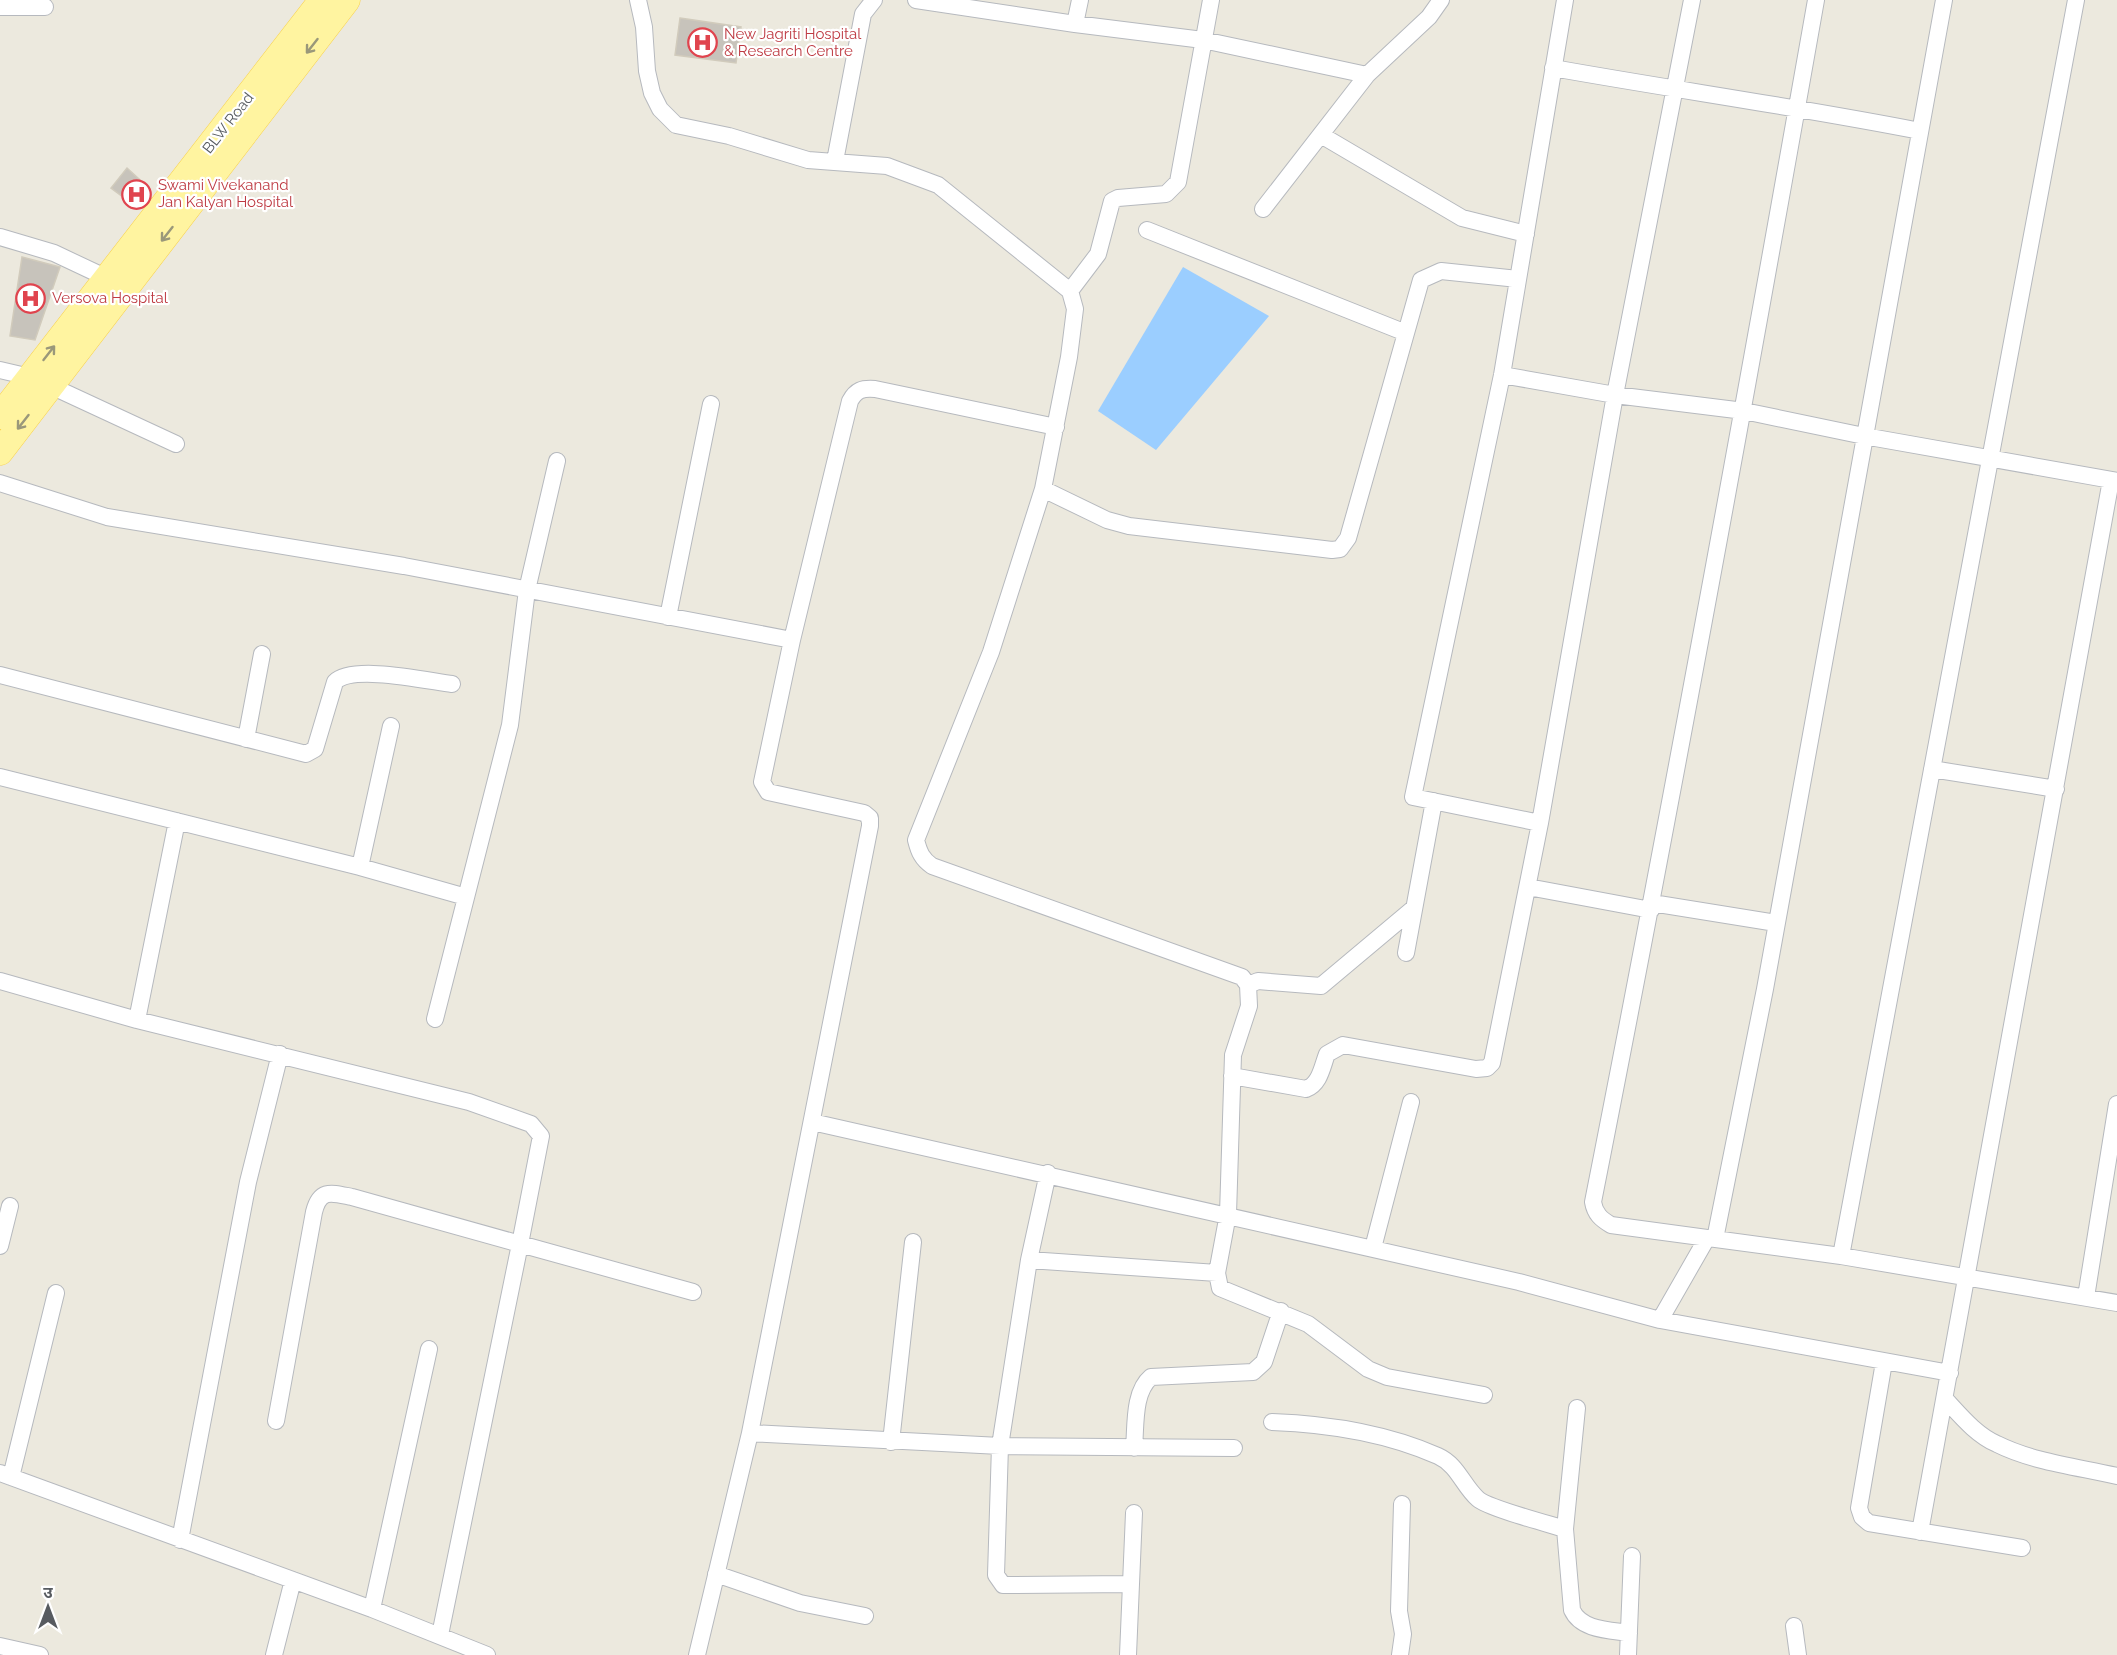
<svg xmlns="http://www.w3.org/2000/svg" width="2117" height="1655" viewBox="0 0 2117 1655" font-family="Raleway,'Noto Sans Devanagari',sans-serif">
<rect width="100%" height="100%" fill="#ece9de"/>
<!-- water -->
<path fill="#9bceff" d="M1183,267l86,49 -113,134 -58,-39z"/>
<!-- building -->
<path fill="#c7c3bb" stroke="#d1cbbc" stroke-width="1.5" d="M680,18l61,9 -5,36 -61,-8z
M127,168l22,20 -14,18 -24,-18z
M22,257l38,10 -25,73 -25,-4z"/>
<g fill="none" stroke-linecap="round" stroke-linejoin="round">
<defs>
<path id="street" d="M638,0l6,27 3,44 5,22 8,16 16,16 53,11 79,24 79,6 51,19 132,106 5,18 -6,48 -26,132 -52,163 -75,188c3,12 6,19 16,26l310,111 6,8 1,21 -16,49 -5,159 -11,59 3,15 88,36 60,45 19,8 97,18
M916,0l159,24 128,16 164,35
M1816,0c-71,402 -144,802 -223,1202 2,12 8,17 18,23l230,31 276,47
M0,7h45
M1075,24l5,-24
M1553,68c123,22 245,39 367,63
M1321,135l141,83 64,16
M835,161l28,-147 11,-14
M1263,209l104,-134 62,-58 12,-17
M1147,230l259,103
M0,237l54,16 53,25
M1070,291l28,-37 14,-53 6,-3 48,-4 12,-12 33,-182
M0,370l30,7
M1502,375l113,20 129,16 120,25 253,45
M51,386l125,58
M0,483l107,34 297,49 388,74
M1043,489l64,31 22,6 203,24 8,-1 8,-11 73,-258 20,-9 77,8
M668,617l43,-213
M0,675l306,79 9,-5 20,-67c17,-18 93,-1 117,2
M246,739l16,-85
M1932,769l124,20
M0,777l360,90 106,30
M1540,823l-127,-26 89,-422 63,-375
M360,867l31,-141
M1528,887l123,23
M1652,903l124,20
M1406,953l28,-152
M0,981l137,39 332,82 62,22 10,12 -21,108 173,48
M1248,985l10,-4 63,5 93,-78
M435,1019l75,-294 17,-135 30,-129
M137,1020l40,-199
M1232,1076l74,13c14,-5 16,-22 21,-35l16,-9 133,24 11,-1 5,-5 48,-240 75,-428 77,-395
M812,1122l707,160 141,38 290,53
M1048,1173l-19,87 -29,186 -4,129 7,10 128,-1
M1715,1239l50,-250 179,-989
M0,1246l10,-40
M1373,1248l38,-146
M1841,1256l235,-1256
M1029,1260l188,13
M2086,1297l31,-193
M1660,1320l47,-82
M1884,1362l-25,146 3,9 7,6 153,25
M1945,1399c15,16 31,36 52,45 36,18 81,23 120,32
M1577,1408l-12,121 7,81c9,20 37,20 57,23
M276,1421l38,-209c6,-24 18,-19 38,-15l168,47 -80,391
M1272,1422c56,2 114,11 166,34 20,9 25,30 40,43 10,9 71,25 87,30
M750,1433l120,-607v-8l-6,-5 -96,-21 -6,-10 30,-142 58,-239c6,-11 12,-13 25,-12l181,38
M891,1442l22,-200
M1134,1448c2,-22 -1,-56 17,-71l102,-5 11,-10 17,-51
M0,1473l372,136 115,46
M11,1477l45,-184
M1920,1532l191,-1052
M180,1540l68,-358 32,-128
M716,1574l84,29 65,13
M372,1609l57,-260
M1794,1626l4,29
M0,1646l40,9
M274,1655l19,-75
M697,1655l53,-222 250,13 234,2
M1128,1655l6,-142
M1400,1655l3,-21 -4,-23 3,-107
M1628,1655l4,-99"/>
<path id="primary" d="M0,416l322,-416
M0,452l347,-452"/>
</defs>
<!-- street casing -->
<use href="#street" stroke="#b6b9be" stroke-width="18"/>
<!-- primary casing -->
<use href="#primary" stroke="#f9d14a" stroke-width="27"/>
<!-- street -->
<use href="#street" stroke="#fff" stroke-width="16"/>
<!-- primary -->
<use href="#primary" stroke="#fff4a0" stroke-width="26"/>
</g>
<!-- one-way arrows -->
<defs><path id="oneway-shaft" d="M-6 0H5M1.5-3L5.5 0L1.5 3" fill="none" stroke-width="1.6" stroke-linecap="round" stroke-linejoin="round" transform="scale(1.5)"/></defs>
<g stroke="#9a987a">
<use href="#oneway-shaft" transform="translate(312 46) rotate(128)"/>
<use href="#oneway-shaft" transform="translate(167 234) rotate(128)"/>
<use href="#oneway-shaft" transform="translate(49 353) rotate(-52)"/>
<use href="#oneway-shaft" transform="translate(23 422) rotate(128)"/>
</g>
<!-- icons -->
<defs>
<symbol id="hospital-ring" viewBox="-11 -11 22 22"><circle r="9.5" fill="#fff" stroke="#e0444e" stroke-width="1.5"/><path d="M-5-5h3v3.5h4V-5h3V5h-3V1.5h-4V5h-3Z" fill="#e0444e"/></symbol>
</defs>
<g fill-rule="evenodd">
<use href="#hospital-ring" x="686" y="26" width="33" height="33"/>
<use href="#hospital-ring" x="120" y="178" width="33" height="33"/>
<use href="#hospital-ring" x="14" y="282" width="33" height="33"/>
</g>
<g text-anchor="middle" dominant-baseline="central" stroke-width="4.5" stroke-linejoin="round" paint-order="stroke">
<!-- health labels -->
<g font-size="15" fill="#be3a42" stroke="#fff" text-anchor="start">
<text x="724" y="34">New Jagriti Hospital<tspan x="724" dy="17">&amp; Research Centre</tspan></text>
<text x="158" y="185">Swami Vivekanand<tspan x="158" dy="17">Jan Kalyan Hospital</tspan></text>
<text x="52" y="298">Versova Hospital</text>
</g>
<!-- street labels -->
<g font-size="15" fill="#575b60" stroke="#fff">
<text transform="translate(228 123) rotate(-52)">BLW Road</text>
</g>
</g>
<!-- north arrow -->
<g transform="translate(48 1607)" stroke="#ffffff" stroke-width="4.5" paint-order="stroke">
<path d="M0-4.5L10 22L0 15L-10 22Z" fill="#575b60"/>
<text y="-9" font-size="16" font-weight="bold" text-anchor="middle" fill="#575b60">उ</text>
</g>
</svg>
